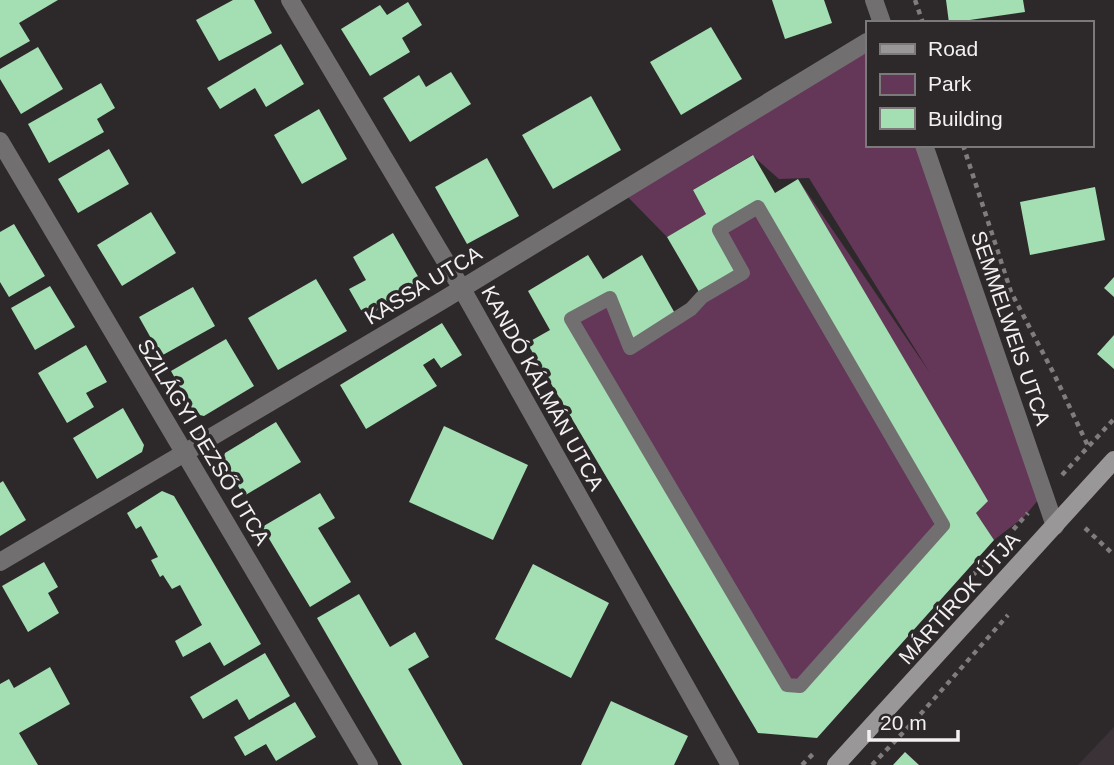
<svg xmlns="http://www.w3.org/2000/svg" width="1114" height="765" viewBox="0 0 1114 765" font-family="Arial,sans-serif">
<rect width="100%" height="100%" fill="#2d292b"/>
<!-- built -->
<path fill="#3b3238" d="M1114,727v38h-36z"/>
<!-- green -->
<path fill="#643759" d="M867,42v103h57l120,348 -20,24 -30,23 -18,-27 11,-12 -189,-322 132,194 -121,-195 -30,1 -27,-24 -59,35 13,24 -39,23 -45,-46z
M758,207l185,318 -143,161 -13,-1 -216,-366 39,-21 20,50 112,-75 -23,-43z"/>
<!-- building -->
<path fill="#a4deb3" d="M0,0h58l-39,23 11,18 -30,17z
M233,0h21l18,33 -53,28 -23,-41z
M772,0h52l8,23 -47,16z
M946,0h77l2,12 -76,11z
M408,2l14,23 -20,13 8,14 -40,24 -29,-47 39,-24 7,10z
M711,27l31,52 -61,36 -31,-53z
M281,44l23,40 -38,23 -11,-19 -35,21 -13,-21z
M38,47l25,42 -42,25 -21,-35v-10z
M451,72l20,32 -61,38 -27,-44 36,-23 7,12z
M101,83l14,25 -18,11 7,13 -55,31 -21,-39z
M591,96l30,54 -68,39 -31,-54z
M319,109l28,50 -45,25 -28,-49z
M109,149l20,35 -51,29 -20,-34z
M753,155l22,38 23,-14 190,322 -12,12 18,27 -177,198 -59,-5 -231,-390 23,-13 -22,-39 60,-36 15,24 39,-24 35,62 -42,24 -25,-43 -39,21 216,366 13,1 143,-161 -185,-318 -39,23 24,43 -41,24 -35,-60 39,-23 -13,-24z
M487,158l32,58 -52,28 -32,-57z
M1095,187l10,53 -75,15 -10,-53z
M151,212l25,41 -54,33 -25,-41z
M14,224l31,52 -36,21 -9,-15v-50z
M393,233l30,52 -58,32 -16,-28 17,-9 -13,-23z
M1114,277v20l-10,-9z
M316,279l31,52 -69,39 -30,-52z
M50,286l25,41 -40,23 -24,-42z
M193,287l22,39 -54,30 -22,-39z
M442,323l20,32 -21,13 -7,-10 -11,7 14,21 -71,43 -26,-44z
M1114,335v34l-17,-15z
M226,339l28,47 -50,30 -9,-2 -24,-43z
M86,345l21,37 -21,11 8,14 -27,16 -29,-50z
M123,408l21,37 -2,7 -45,27 -24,-41z
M276,422l25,40 -57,34 -21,-35 2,-8z
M444,426l84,39 -35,75 -84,-38z
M3,481l23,39 -26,16v-53z
M162,491l12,5 87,148 -37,22 -14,-24 -27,15 -8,-16 27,-16 -22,-40 -8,4 -9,-14 -3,2 -9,-17 7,-3 -17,-31 -5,3 -9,-16z
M320,493l15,25 -17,10 33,54 -41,25 -48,-80z
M44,562l14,25 -10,6 11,20 -31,19 -26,-46z
M533,564l76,39 -38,75 -76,-39z
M359,594l31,53 25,-15 14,25 -21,12 55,96h-61l-85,-147z
M265,653l25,43 -41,24 -12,-21 -34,20 -13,-22z
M50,667l20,37 -51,29 19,32h-38v-81l9,-5 5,9z
M611,701l77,35 -14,29h-93z
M295,702l21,35 -40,24 -10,-17 -21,12 -11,-19z
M905,752l14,13h-26z"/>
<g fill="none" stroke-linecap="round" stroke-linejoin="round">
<!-- path -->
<path stroke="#807c7e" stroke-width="4.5" stroke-dasharray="5 5" stroke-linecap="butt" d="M915,0l8,23
M963,145l48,147 43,82 34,72
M1062,475l52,-56
M1085,528l29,27
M967,582l61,-69
M802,765l14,-14
M872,765l46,-48 90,-102"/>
<!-- lane -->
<path stroke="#726f71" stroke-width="14" d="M758,207l185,318 -143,161 -13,-1 -216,-366 39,-21 20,50 61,-39 11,-12 41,-24 -24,-43z"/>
<!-- street -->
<path stroke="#726f71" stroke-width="18" d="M290,0l172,289 268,476
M874,0l8,23
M0,141l369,624
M924,145l131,381
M0,562l443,-262 424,-258"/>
<!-- secondary -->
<path stroke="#9a9799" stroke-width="18" d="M836,765l278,-305"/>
</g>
<g text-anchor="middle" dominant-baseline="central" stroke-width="7" stroke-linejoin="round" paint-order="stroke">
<!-- street labels -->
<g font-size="21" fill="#f3f0f2" stroke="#2d292b">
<text transform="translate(423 285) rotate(-31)">KASSA UTCA</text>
<text transform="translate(1011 328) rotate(71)">SEMMELWEIS UTCA</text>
<text transform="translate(543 388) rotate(61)">KANDÓ KÁLMÁN UTCA</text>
<text transform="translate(204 442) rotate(59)">SZILÁGYI DEZSŐ UTCA</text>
<text transform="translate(959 598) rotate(-48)">MÁRTÍROK ÚTJA</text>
</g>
</g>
<!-- legend -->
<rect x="866" y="21" width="228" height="126" fill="#2d292b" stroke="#7c797b" stroke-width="2"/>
<rect x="880" y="44" width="35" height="10" fill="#9a9799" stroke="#7c797b" stroke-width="2"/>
<text x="928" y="56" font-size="21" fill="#f3f0f2">Road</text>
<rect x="880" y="74" width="35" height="21" fill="#643759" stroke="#7c797b" stroke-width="2"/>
<text x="928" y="91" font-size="21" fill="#f3f0f2">Park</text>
<rect x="880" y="108" width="35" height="21" fill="#a4deb3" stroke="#7c797b" stroke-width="2"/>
<text x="928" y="126" font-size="21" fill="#f3f0f2">Building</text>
<!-- scale -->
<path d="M869 730v10h89v-10" fill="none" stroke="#f3f0f2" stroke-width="3.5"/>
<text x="880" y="730" font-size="21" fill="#f3f0f2" stroke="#2d292b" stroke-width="5" paint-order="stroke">20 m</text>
</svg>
